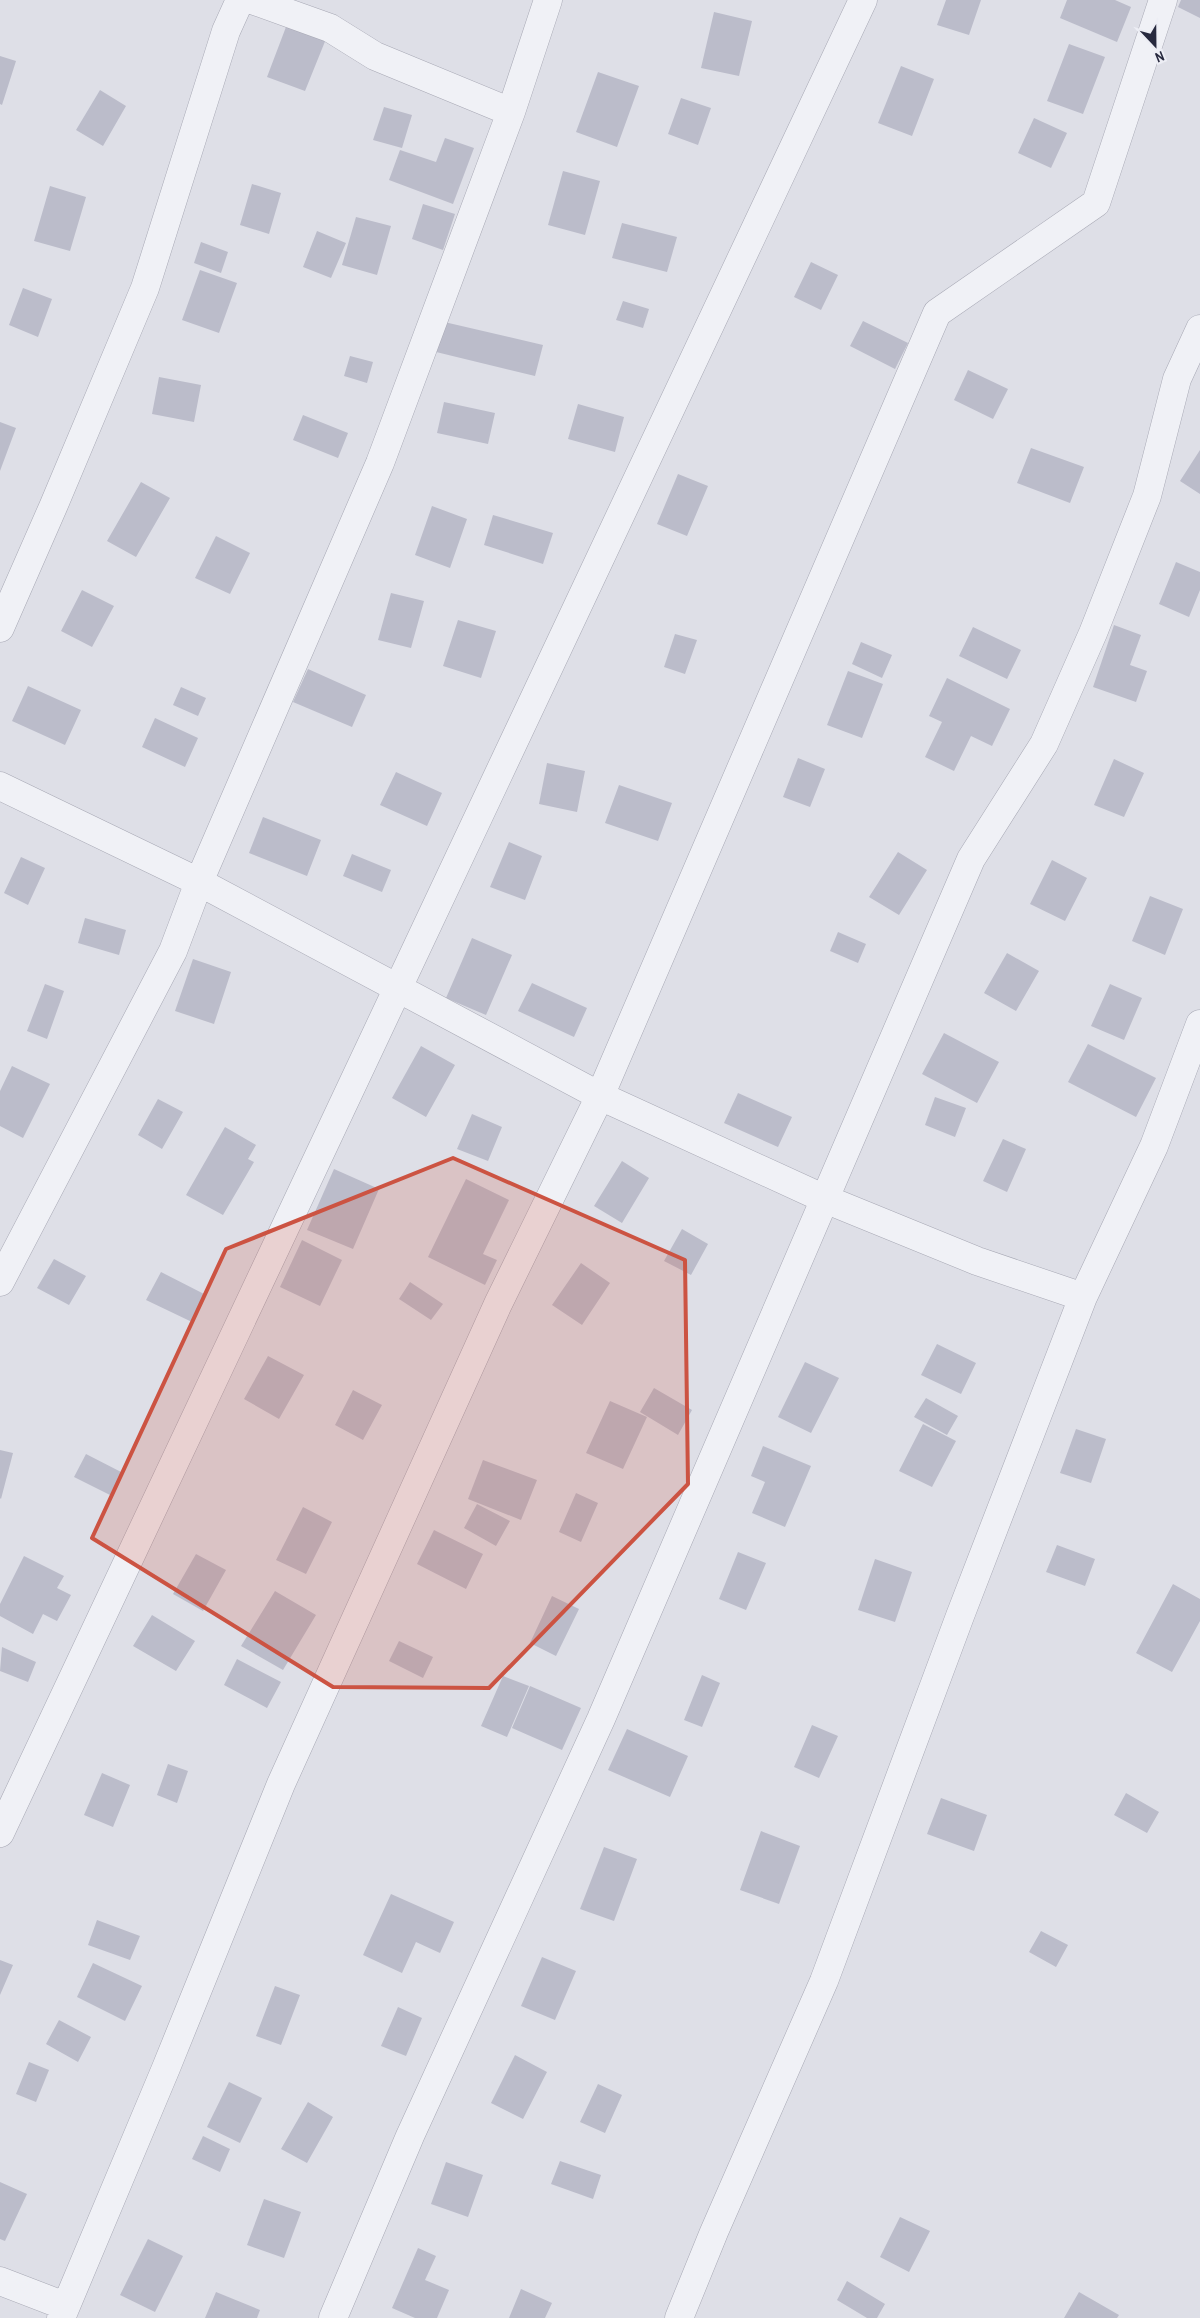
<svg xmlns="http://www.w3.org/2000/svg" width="1200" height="2318" viewBox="0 0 1200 2318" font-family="'Archivo Narrow',sans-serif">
<rect width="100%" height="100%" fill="#dedfe7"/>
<!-- building -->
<path fill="#bbbcca" d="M946,0h35l-12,35 -32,-10z
M1067,0h48l16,7 -14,35 -57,-24z
M1181,0h19v18l-22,-11z
M714,12l38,9 -13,55 -38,-8z
M289,19l39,15 -23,57 -38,-14z
M1069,44l36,13 -22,57 -36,-13z
M0,56l16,5 -14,44 -2,-1z
M901,66l33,13 -22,57 -34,-13z
M598,72l41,14 -22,61 -41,-15z
M100,90l26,16 -23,40 -27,-16z
M681,98l30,10 -13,37 -30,-11z
M384,107l28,8 -10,33 -29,-8z
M1034,118l33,15 -16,35 -33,-15z
M445,138l29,10 -21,56 -64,-24 11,-30 36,12z
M563,171l37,10 -15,54 -37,-10z
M252,184l29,9 -12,41 -29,-9z
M50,186l36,11 -16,54 -36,-10z
M423,204l32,10 -12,36 -31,-11z
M356,217l35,9 -14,49 -35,-10z
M622,223l55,14 -10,35 -55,-14z
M317,231l29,12 -15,35 -28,-11z
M201,242l27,10 -7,21 -27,-10z
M811,262l27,13 -17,35 -27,-13z
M200,270l37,13 -18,50 -37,-13z
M23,288l29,11 -14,38 -29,-12z
M623,301l26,8 -6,19 -27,-8z
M440,321l103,24 -8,31 -103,-25z
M863,321l45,22 -13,26 -45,-23z
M350,356l23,6 -6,21 -23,-7z
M968,370l40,19 -15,30 -39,-19z
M159,377l42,8 -7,37 -42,-8z
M444,402l51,11 -7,31 -51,-11z
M578,404l46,13 -9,35 -47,-13z
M303,415l45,18 -10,25 -45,-18z
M0,422l16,6 -16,43z
M1031,448l53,19 -14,36 -53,-20z
M1200,450v44l-20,-13z
M678,474l30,12 -21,50 -30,-12z
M141,482l29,16 -34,59 -29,-16z
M432,506l35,13 -17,49 -35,-13z
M493,515l60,18 -10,31 -59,-19z
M216,536l34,17 -20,41 -35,-16z
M1176,562l24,10v18l-11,27 -30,-13z
M82,590l32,16 -22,41 -31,-16z
M391,593l33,8 -13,47 -33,-8z
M458,620l38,11 -15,47 -38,-12z
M1114,625l27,10 -11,30 17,6 -11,31 -43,-15z
M973,627l48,23 -14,29 -48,-23z
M675,634l22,6 -12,34 -21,-7z
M861,642l31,13 -10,23 -30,-14z
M308,669l58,26 -14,32 -59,-25z
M848,671l35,13 -21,54 -35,-13z
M947,678l63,31 -18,37 -21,-10 -17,35 -29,-14 17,-35 -13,-6z
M28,686l53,24 -16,35 -53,-24z
M181,687l25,11 -8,18 -25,-11z
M155,718l43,20 -13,29 -43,-20z
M798,758l27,11 -15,38 -27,-10z
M1114,759l30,14 -20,44 -30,-12z
M547,763l38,8 -8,41 -38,-8z
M396,772l46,21 -15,33 -47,-21z
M619,785l53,18 -14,38 -53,-18z
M263,817l58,23 -14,36 -58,-23z
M509,842l33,14 -17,44 -35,-13z
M898,852l29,18 -28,45 -30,-18z
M352,854l39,16 -9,22 -39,-16z
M21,857l24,11 -17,37 -24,-12z
M1052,860l35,18 -22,43 -35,-17z
M1150,896l33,13 -18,46 -33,-14z
M85,918l41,12 -7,25 -41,-12z
M838,932l28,12 -8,19 -28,-12z
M472,938l40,17 -26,60 -40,-17z
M1007,953l32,18 -23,40 -32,-18z
M193,959l38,13 -17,52 -39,-13z
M532,983l55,25 -13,29 -56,-26z
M45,984l19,7 -17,48 -20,-8z
M1110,984l32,14 -18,42 -33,-14z
M944,1033l55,29 -22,41 -55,-29z
M1088,1044l68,34 -20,39 -68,-35z
M421,1046l34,19 -29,52 -34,-19z
M12,1066l38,18 -27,54 -23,-12v-35z
M738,1093l54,24 -14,30 -54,-24z
M935,1097l31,11 -11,29 -30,-12z
M158,1099l25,13 -21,37 -24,-14z
M472,1114l30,13 -14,34 -31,-12z
M225,1127l31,18 -8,14 6,3 -31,53 -37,-20z
M1003,1139l23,10 -19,43 -24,-11z
M622,1161l27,17 -27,45 -28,-17z
M334,1169l45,20 -26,60 -46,-19z
M466,1179l43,21 -26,54 14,6 -12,25 -57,-28z
M682,1229l26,15 -17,31 -27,-14z
M302,1240l40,20 -22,46 -40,-19z
M54,1259l32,17 -17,29 -32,-17z
M581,1263l29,20 -28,42 -30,-20z
M161,1272l45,23 -14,27 -46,-22z
M410,1282l33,22 -12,16 -32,-21z
M937,1344l39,19 -15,31 -40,-19z
M268,1356l36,19 -25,44 -35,-20z
M805,1362l34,16 -28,55 -33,-16z
M654,1388l38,22 -14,25 -38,-23z
M353,1390l29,15 -19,35 -28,-15z
M926,1398l32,18 -11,19 -33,-18z
M610,1401l37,16 -24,52 -37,-16z
M923,1424l33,17 -24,46 -33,-16z
M1076,1429l30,10 -15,44 -31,-10z
M763,1446l48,20 -26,61 -33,-14 13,-31 -14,-6z
M0,1450l13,3 -12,46 -1,-1z
M86,1454l37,19 -11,23 -38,-19z
M483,1460l54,20 -16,40 -53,-21z
M576,1493l22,10 -17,39 -22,-10z
M477,1504l33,17 -14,25 -32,-18z
M303,1507l29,15 -26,52 -30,-14z
M434,1530l49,24 -17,35 -49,-25z
M1057,1545l38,14 -10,27 -39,-14z
M738,1552l28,11 -20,47 -27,-11z
M196,1554l30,16 -23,41 -30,-17z
M24,1556l40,20 -7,12 14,7 -14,26 -14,-7 -10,20 -33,-18v-12z
M875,1559l37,13 -17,50 -37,-12z
M1173,1584l27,15v22l-28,51 -36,-19z
M275,1591l41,24 -33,55 -42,-24z
M552,1596l27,13 -23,47 -26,-13z
M152,1615l43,26 -19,30 -43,-25z
M399,1641l34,16 -10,21 -34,-17z
M2,1647l34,15 -8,20 -28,-11z
M237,1659l44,23 -14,26 -43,-23z
M702,1675l18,8 -18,44 -18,-7z
M503,1676l26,10 -22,51 -26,-11z
M530,1686l51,22 -19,42 -50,-22z
M812,1725l26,11 -19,42 -25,-11z
M627,1729l61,27 -18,41 -62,-27z
M168,1764l20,7 -11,32 -20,-8z
M102,1773l28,12 -17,42 -29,-12z
M1126,1793l33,19 -12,21 -33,-18z
M941,1798l46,17 -13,36 -47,-17z
M761,1831l39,15 -21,58 -39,-14z
M604,1847l33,12 -23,62 -34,-12z
M391,1894l63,28 -14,31 -24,-11 -14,31 -39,-18z
M97,1920l43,16 -10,24 -42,-15z
M1041,1931l27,14 -12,22 -27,-15z
M542,1957l34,14 -21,49 -34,-14z
M0,1960l13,5 -13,30z
M93,1963l49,23 -17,35 -48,-24z
M275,1986l25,9 -19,50 -25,-9z
M398,2007l24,11 -16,38 -25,-10z
M59,2020l32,17 -13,25 -32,-18z
M515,2055l32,17 -24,47 -32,-16z
M29,2062l20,8 -13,32 -20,-8z
M229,2082l33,16 -22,45 -33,-16z
M598,2084l24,11 -17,38 -25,-11z
M308,2102l25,15 -26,46 -26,-14z
M203,2136l27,13 -10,23 -28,-13z
M560,2161l41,14 -8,24 -42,-15z
M446,2162l37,13 -15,42 -37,-13z
M0,2182l27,12 -22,47 -5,-2z
M264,2199l37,13 -17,46 -37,-13z
M900,2217l30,14 -21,41 -29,-15z
M148,2239l35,17 -28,56 -35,-17z
M418,2248l18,8 -11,24 24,10 -12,28h-22l-23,-10z
M847,2281l38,23 -8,14h-10l-30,-18z
M521,2289l31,14 -7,15h-36z
M216,2292l44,18 -3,8h-52z
M1079,2292l40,23 -2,3h-53z"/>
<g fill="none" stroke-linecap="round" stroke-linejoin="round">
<defs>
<path id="street" d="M252,0l78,28 45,28 136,56
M0,628l53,-121 92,-219 81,-257 14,-31
M0,786l199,96 401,214 225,103 152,62 106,36
M0,1282l173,-331 26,-69 181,-419 131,-351 37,-112
M0,1833l863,-1833
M0,2281l65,25
M61,2318l105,-250 115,-284 217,-480 102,-208 337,-783 159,-110 67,-203
M333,2318l77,-182 191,-417 370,-860 73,-115 49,-111 54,-137 30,-117 23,-50
M679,2318l35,-86 110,-251 136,-365 123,-319 71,-151 46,-122"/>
</defs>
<!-- street casing -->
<use href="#street" stroke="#a7a8b4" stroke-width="29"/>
<!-- street -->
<use href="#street" stroke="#f0f1f6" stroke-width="28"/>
</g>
<!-- marked area -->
<path fill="#cc5342" fill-opacity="0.2" stroke="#cc5342" stroke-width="4" stroke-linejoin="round" d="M453,1158l232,102 3,224 -199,204 -156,-1 -241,-149 134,-289z"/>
<!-- north arrow -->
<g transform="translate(1155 45) rotate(158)" stroke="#edeef5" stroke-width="4" paint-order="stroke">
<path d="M0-4L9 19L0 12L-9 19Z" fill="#27293e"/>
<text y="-8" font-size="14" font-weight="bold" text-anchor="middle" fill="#27293e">N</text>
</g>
</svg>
